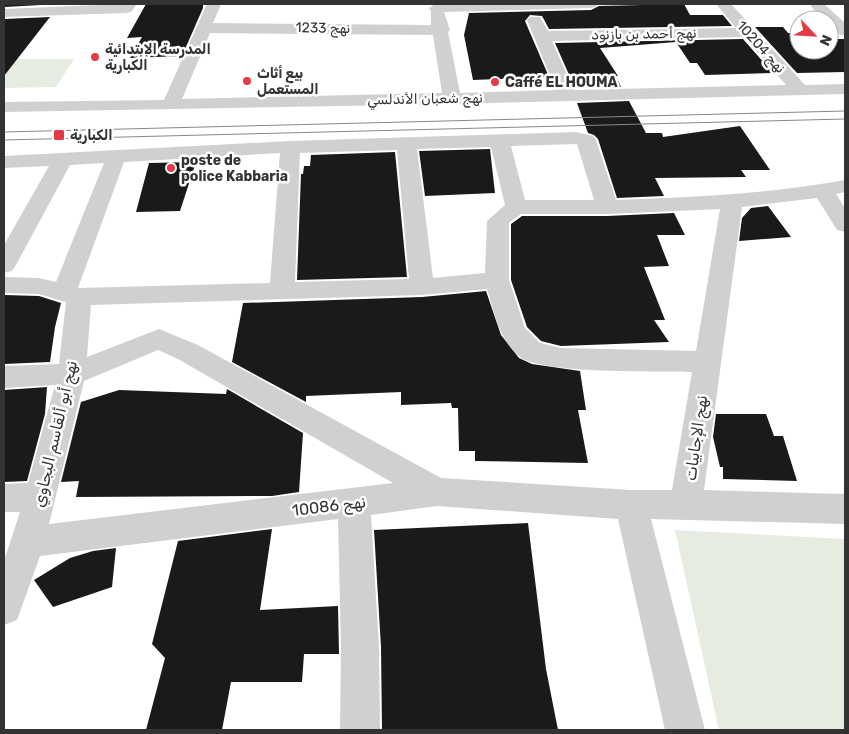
<svg xmlns="http://www.w3.org/2000/svg" width="849" height="734" viewBox="0 0 849 734" font-family="Rubik,'Noto Naskh Arabic',sans-serif">
<rect width="100%" height="100%" fill="#fff"/>
<!-- green -->
<path fill="#e6ecdf" d="M4,59h70l-18,28 -52,1z
M675,530l170,9v191h-126z"/>
<!-- building -->
<path fill="#1a1a1a" d="M4,4h56l-56,3z
M146,4h57v4l-21,48 -52,2 12,-21 -15,1z
M684,4l6,11h33l9,11 -183,3 -7,-13 -12,-1 -5,6 24,56 -76,3 -9,-45 5,-22 122,-3 8,-4z
M50,17l-46,59v-57z
M755,27h28l5,6h11v17h30v-11h16v33l-48,1z
M743,39l30,34 -68,2 -8,-12h-7l-14,-21 -76,6 18,28h-2l5,11 -46,1 -2,-5 6,-6h-9l-15,-34z
M629,101l17,32h16l1,4 77,-11 30,44h-29l5,7 -91,1 9,18 -47,2 -19,-59 -4,-4 -6,-2 -11,-30z
M490,149l5,44 -70,3 -6,-45z
M395,152l12,125 -110,3 4,-106h2l1,-8h6l1,-11z
M196,162l-16,49 -44,1 13,-49z
M768,206l23,31 -52,4 3,-23 9,-10z
M674,213l11,22h-28l12,31 -25,1 21,53h-11l15,22 -108,4 -20,-5 -14,-14 -16,-47v-56l11,-8h85z
M486,291l15,44 18,23 13,6 48,7 6,39h-8l10,53 -113,-2v-10h-16l-1,-43h-6l-1,-5 -50,2v-13l-95,4v6l-74,-40 11,-59 179,-6z
M4,295l35,1 22,7 -6,24 -5,35 -46,2z
M47,387l-2,27 -18,67 -23,1v-92z
M227,389l76,44 -4,59 -27,4 -196,1 3,-16 -18,1 20,-80 38,-12 107,4z
M716,414h50l8,22h9l14,45 -74,-2v-12h-3l-7,-30z
M528,523l18,146 12,61h-176l-1,-83 -7,-117z
M272,529l-12,81 78,-4 1,48h-35l-2,28h-71l-9,48h-76l19,-72 -13,-14 26,-103z
M116,548l-4,39 -59,20 -19,-27 36,-22 23,-7z"/>
<g fill="none" stroke-linecap="round" stroke-linejoin="round">
<!-- minor -->
<path fill="#d0d0d0" fill-rule="evenodd" d="M122,4h15l-6,8 -5,1 -122,4v-8z
M207,4h14l-8,19 218,2v-14l-2,-3 6,-4h163l-2,3 -5,1 -147,4 6,18 -2,2 12,61 96,-3 -29,-70 3,-3h10l8,14 188,-3 -20,-24h15l74,81 40,-1v10l-393,10 -448,8v-10l160,-2zM210,33l223,2 9,58 -260,6zM744,37l42,48 -212,5 -22,-49z
M809,4h15l21,19v13l-6,-2 -10,-10v-4h-5z
M576,132l17,4 3,4 20,60c77,-3 153,-6 229,-20v12l-9,2 9,14v24l-8,-2 -20,-32 -75,9 -38,283 141,4v30l-194,-5 54,211h-40l-47,-211 -181,-13 -66,9 8,132 1,83h-40l1,-83 -3,-128 -298,37 -23,64 -13,5v-64l16,-49h-16v-28l24,-1 27,-98 -51,3v-22l55,-2 7,-62 -27,-8 -35,-1v-16l35,1 17,4 48,-119 -34,2 -54,100 -4,6 -8,2v-28l45,-79 -45,2v-12l286,-15zM577,144l17,56h-69l-14,-54zM491,147l14,58 -18,16 -2,52 -52,5 -16,-129zM397,150l12,129 -114,3 5,-129zM280,153l-10,130 -192,5 46,-126zM720,209l-24,142 -135,-3 -21,-5 -15,-15 -16,-48v-57l12,-9h86zM487,289c8,25 12,51 33,68 22,17 140,14 172,15l-20,118h-41l-190,-12 -243,-133 -39,-16 -72,28 4,-52 331,-10zM158,350l20,9 215,124 -344,41 35,-143z"/>
<!-- tram -->
<path stroke="#888" stroke-width="1" d="M4,132l841,-21
M4,140l841,-21"/>
</g>
<!-- markers -->
<g fill="#e63946" stroke="#fff" stroke-width="2">
<circle cx="95" cy="57" r="5"/>
<circle cx="247" cy="81" r="5"/>
<circle cx="495" cy="82" r="5"/>
<rect x="53" y="129" width="12" height="12" rx="2.5"/>
<circle cx="171" cy="168" r="5"/>
</g>
<g text-anchor="middle" dominant-baseline="central" stroke-width="5" stroke-linejoin="round" paint-order="stroke">
<!-- far-street labels -->
<g font-size="14" fill="#333" stroke="#fff">
<text transform="translate(323 28) rotate(1)">نهج 1233</text>
<text transform="translate(644 34) rotate(-1)">نهج أحمد بن بازنود</text>
<text transform="translate(761 47) rotate(48)">نهج 10204</text>
<text transform="translate(425 99) rotate(-1)">نهج شعبان الأندلسي</text>
</g>
<!-- far-poi labels -->
<g font-size="14" font-weight="bold" fill="#333" stroke="#fff" text-anchor="start">
<text x="105" y="49">المدرسة الإبتدائية<tspan x="105" dy="16">الكبارية</tspan></text>
<text x="257" y="73">بيع أثاث<tspan x="257" dy="16">المستعمل</tspan></text>
<text x="505" y="82">Caffé EL HOUMA</text>
<text x="70" y="135">الكبارية</text>
<text x="181" y="160">poste de<tspan x="181" dy="16">police Kabbaria</tspan></text>
</g>
<!-- street labels -->
<g font-size="16" fill="#333" stroke="#fff">
<text transform="translate(55 434) rotate(-77)">نهج أبو ألقاسم البجاوي</text>
<text transform="translate(696 438) rotate(-82)">نهج الإجابيات</text>
<text transform="translate(329 506) rotate(-7)">نهج 10086</text>
</g>
</g>
<!-- border -->
<rect width="849" height="734" fill="none" stroke="#333333" stroke-width="10"/>
<!-- north arrow -->
<g transform="translate(814 35) rotate(115)"><circle r="24" fill="#ffffff" stroke="#adadad"/>
<path d="M0-4L9 19L0 12L-9 19Z" fill="#e63946"/>
<text y="-8" font-size="14" font-weight="bold" text-anchor="middle" fill="#333333">N</text>
</g>
</svg>
